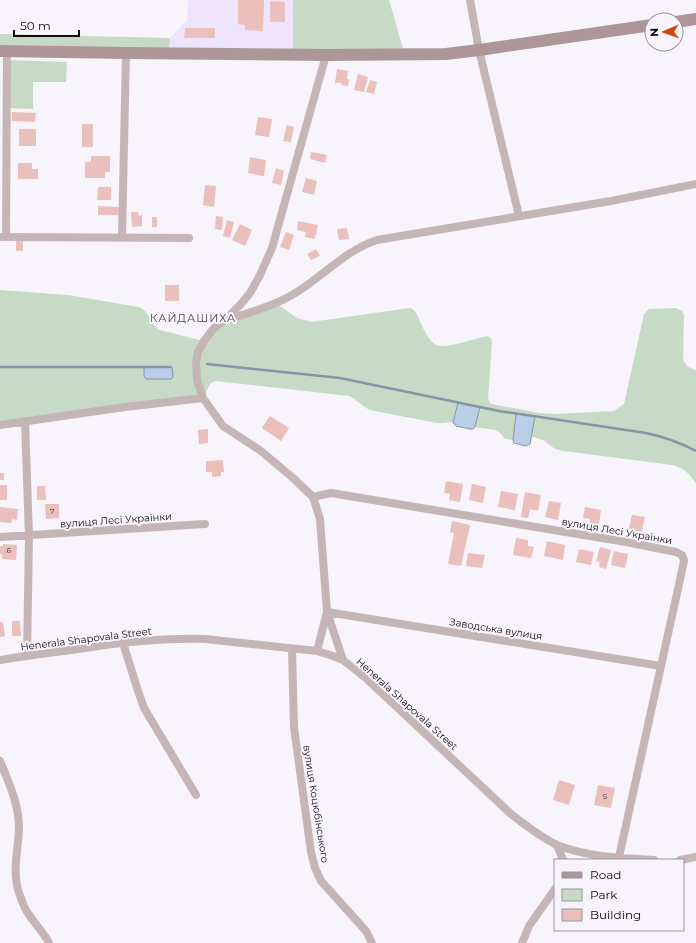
<svg xmlns="http://www.w3.org/2000/svg" width="696" height="943" viewBox="0 0 696 943" font-family="Montserrat,sans-serif">
<rect width="100%" height="100%" fill="#f7f4fb"/>
<!-- built -->
<path fill="#efe4fe" d="M188,0h105v55l-124,-1 1,-16 17,-18z"/>
<!-- green -->
<path fill="#c7dac5" d="M293,0h96l16,55h-112z
M0,34l170,4 -1,16 -169,-3z
M7,60l60,2 -1,20h-33v27l-27,-1z
M0,290l68,5 71,12c12,6 11,17 21,23l43,11 11,-13 62,-25 21,15 14,4 99,-14c5,2 7,6 9,11 3,8 10,22 17,26 9,4 35,-5 46,-8l6,-1 3,2 1,4 -4,57 3,5 49,9 16,1 58,-3 4,-3 6,-4 20,-90 5,-5 27,-1 6,3 2,4 -1,45 5,7 8,3v113c-8,-10 -11,-15 -24,-18l-108,-14 -9,-2 -12,-9 -12,-4 3,-20 -18,-2 -3,26 -8,-1 -6,-7 -4,-2 -20,-3 5,-20 -22,-4 -5,19 -11,1h-5l-67,-13c-8,-4 -13,-10 -21,-14l-134,-15 -5,3 -7,14 -203,27z"/>
<!-- water -->
<path fill="#bacfe7" stroke="#8794a8" d="M144,367h28l1,10 -2,2h-25l-2,-3z
M458,403l22,4 -5,20 -2,2h-3l-14,-3 -2,-2 -1,-2z
M516,414l19,2 -5,28 -4,2 -12,-3 -1,-3z"/>
<g fill="none" stroke-linecap="round" stroke-linejoin="round">
<!-- stream -->
<path stroke="#8794a8" stroke-width="2.5" d="M207,364l133,14 159,33 147,22c19,4 33,9 50,18
M0,367h170"/>
</g>
<!-- building -->
<path fill="#eabfbc" d="M238,0h26l-1,31 -18,-1v-5l-7,-1z
M270,1l15,1v20h-15z
M185,28h30v10h-31z
M337,69l11,2 -1,8h2l-1,7 -7,-1 1,-2h-7z
M358,74l10,3 -4,15 -10,-2z
M370,80l7,2 -3,12 -8,-2z
M12,112l24,1 -1,9 -23,-1z
M258,117l14,2 -3,18 -14,-2z
M82,124h11v23h-11z
M287,125l7,2 -3,15 -8,-1z
M19,129h17v17h-17z
M311,152l16,3 -2,8 -15,-4z
M91,156h19v16h-5v6h-20v-16h6z
M250,157l16,3 -2,16 -16,-3z
M18,163h14v6h-14z
M276,168l8,3 -3,14 -9,-2z
M18,169h20v10h-20z
M306,178l11,3 -3,14 -12,-3z
M205,185l11,1 -2,21 -11,-2z
M98,187h13v13h-14z
M98,206l21,1v8h-21z
M131,212h7l1,4 3,-1v11l-10,1z
M216,216l7,1 -1,13 -7,-1z
M152,217h5v10h-5z
M227,220l7,2 -4,16 -7,-2z
M298,221l20,4 -3,14 -10,-2 1,-5 -9,-2z
M240,224l12,6 -7,16 -13,-6z
M347,228l2,11 -10,1 -2,-11z
M286,232l8,3 -5,15 -9,-3z
M16,241h7v10h-7z
M316,249l4,7 -9,4 -4,-6z
M165,285h14v16h-14z
M270,416l19,12 -8,13 -19,-13z
M208,429v14l-9,1 -1,-14z
M223,460l1,12h-3v4l-9,1v-5h-6v-11z
M0,473h4v7h-4z
M446,481l17,3 -3,18 -11,-2 1,-6 -6,-1z
M472,484l14,3 -3,16 -14,-3z
M0,485h7v15h-7z
M37,486h8l1,14h-9z
M501,491l17,3 -3,16 -17,-3z
M525,492l16,3 -3,16 -8,-2 -2,9 -7,-1z
M549,501l12,2 -3,17 -13,-3z
M45,504h14v14l-13,1z
M0,507l18,2 -1,11 -5,-1 -1,4 -11,-1z
M585,507l16,3 -3,21 -10,-2 2,-10 -7,-1z
M632,515l13,2 -4,18 -13,-3z
M452,521l18,4 -9,41 -13,-2 6,-31 -4,-1z
M516,538l12,2v6l6,1 -3,11 -18,-3z
M547,541l18,4 -2,15 -19,-4z
M3,544l14,1 -1,15 -14,-1v-5h-2v-8h3z
M600,547l11,3 -5,19 -7,-2 1,-5 -4,-1z
M579,549l15,3 -3,13 -15,-3z
M614,551l14,3 -3,14 -14,-3z
M468,553l17,2 -3,13 -16,-2z
M12,621h8l1,15h-9z
M0,622h3l2,14 -5,1z
M559,780l16,5 -6,20 -16,-5z
M598,785l17,3 -4,20 -17,-3z"/>
<g fill="none" stroke-linecap="round" stroke-linejoin="round">
<!-- street -->
<path stroke="#c5b5b7" stroke-width="8" d="M470,0l9,50 40,166
M326,55l-54,193 -12,27 -10,18 -9,11 -16,16 -11,8 -10,13 -6,11 -2,12 1,16 6,18 20,28 38,25 32,27 20,19 7,22 7,93 16,48
M0,237l189,1
M6,237l1,-186
M122,237l4,-184
M226,320c25,-8 52,-15 74,-30 26,-17 47,-40 77,-50l234,-39 85,-17
M25,421l4,115 -2,120
M0,425l125,-18 78,-9
M313,497l18,-4 295,49 50,10 6,3 2,5 -1,6 -64,291
M0,537l205,-13
M123,643l15,48 6,17 52,87
M292,649l2,78 17,125 4,16 6,13 45,50 6,12
M317,651l10,-39 334,54
M0,660c28,-5 57,-8 85,-12 40,-6 80,-10 120,-9l112,12 16,5 10,4 25,20 143,134c14,11 29,23 46,31 30,12 64,13 97,15
M0,761c9,22 19,43 19,68 -1,21 -7,43 0,64 2,5 4,12 7,17 7,12 17,21 23,33
M557,845l6,15
M680,860l16,-3
M522,943l7,-17 26,-37"/>
<!-- secondary -->
<path stroke="#ad9698" stroke-width="12" d="M676,22l20,-3
M0,51l126,2 200,2 120,-1 33,-4 173,-25"/>
</g>
<g text-anchor="middle" dominant-baseline="central" stroke-width="4" stroke-linejoin="round" paint-order="stroke">
<!-- number labels -->
<g font-size="8" fill="#46363f">
<text x="52" y="511">7</text>
<text x="9" y="550">6</text>
<text x="605" y="796">5</text>
</g>
<!-- street labels -->
<g font-size="10" fill="#0f0915" stroke="#f7f4fb">
<text transform="translate(116 520) rotate(-4)">вулиця Лесі Українки</text>
<text transform="translate(617 531) rotate(10)">вулиця Лесі Українки</text>
<text transform="translate(496 629) rotate(9)">Заводська вулиця</text>
<text transform="translate(86 639) rotate(-7)">Henerala Shapovala Street</text>
<text transform="translate(407 704) rotate(42)">Henerala Shapovala Street</text>
<text transform="translate(316 804) rotate(81)">вулиця Коцюбінського</text>
</g>
<!-- neighbourhood labels -->
<g font-size="11" letter-spacing="1" fill="#50425f" stroke="#f7f4fb">
<text x="193" y="318">КАЙДАШИХА</text>
</g>
</g>
<!-- legend -->
<rect x="554" y="859" width="130" height="72" fill="#f7f4fb" stroke="#9a969f"/>
<rect x="562" y="872" width="20" height="6" fill="#ad9698" stroke="#9a969f"/>
<text x="590" y="879" font-size="12" fill="#0f0915">Road</text>
<rect x="562" y="889" width="20" height="12" fill="#c7dac5" stroke="#9a969f"/>
<text x="590" y="899" font-size="12" fill="#0f0915">Park</text>
<rect x="562" y="909" width="20" height="12" fill="#eabfbc" stroke="#9a969f"/>
<text x="590" y="919" font-size="12" fill="#0f0915">Building</text>
<!-- north arrow -->
<g transform="translate(664 32) rotate(268)"><circle r="19" fill="#f7f4fb" stroke="#9a969f"/>
<path d="M0-3L7 15L0 10L-7 15Z" fill="#cd4809"/>
<text y="-6" font-size="11" font-weight="bold" text-anchor="middle" fill="#0f0915">N</text>
</g>
<!-- scale -->
<path d="M14 30v6h65v-6" fill="none" stroke="#0f0915" stroke-width="2"/>
<text x="20" y="30" font-size="12" fill="#0f0915" stroke="#f7f4fb" stroke-width="3" paint-order="stroke">50 m</text>
</svg>
